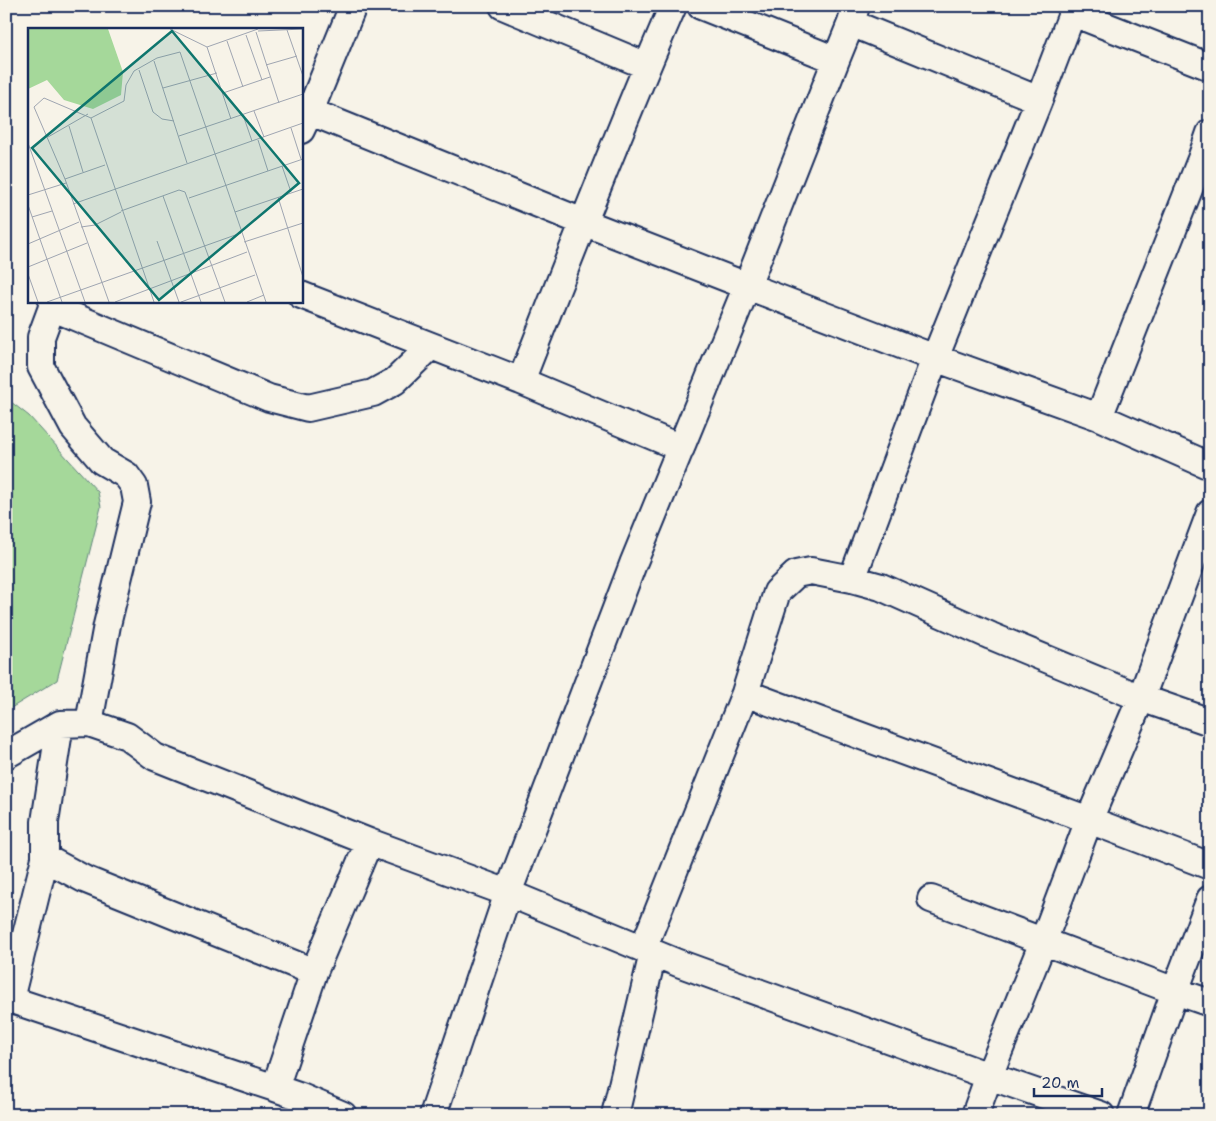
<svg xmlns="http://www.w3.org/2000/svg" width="1216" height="1121" viewBox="0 0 1216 1121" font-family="'Shantell Sans',sans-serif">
<rect width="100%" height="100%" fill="#f7f3e8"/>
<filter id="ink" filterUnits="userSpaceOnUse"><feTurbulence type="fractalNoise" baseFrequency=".02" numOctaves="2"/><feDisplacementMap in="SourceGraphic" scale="10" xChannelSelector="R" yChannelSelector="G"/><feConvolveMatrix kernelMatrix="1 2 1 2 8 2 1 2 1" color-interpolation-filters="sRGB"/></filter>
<g filter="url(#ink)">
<!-- green -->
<path fill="#a5d89a" stroke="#60847c" d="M6,398l23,18 69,76 3,15 -44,173 -51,31z"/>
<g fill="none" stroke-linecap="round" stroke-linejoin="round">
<defs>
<path id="street" d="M503,6l144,60
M701,6l135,54
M1073,13l137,54
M851,23l188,77
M301,108l282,114 164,64 188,72 164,59 111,49
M301,130l9,-19 43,-105
M301,295l220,86 160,67
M53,301l-2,9 -10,27v30l32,60 29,34 24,14 8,11 3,16 -30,123 -18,98
M51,310l12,2 206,86 39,10 65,-15 22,-12 36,-35
M521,381c49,-126 98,-251 152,-375
M1099,417l102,-258 9,-26
M852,579l83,-221 104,-258 36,-94
M745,693l344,127 121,46
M6,755l54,-31 29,-1 38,13 28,21 214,85 139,51 170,70 311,113 112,39
M45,858l39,21 230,93
M931,899l244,92 35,12
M643,949l102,-256 32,-101 19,-18 15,-3 41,8 29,8 110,49 150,62 69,24
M6,998l269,90 26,9 42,18
M10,999l35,-141v-36l15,-98
M275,1088l39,-116 55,-130
M433,1115l75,-222 125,-329 114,-278 89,-226 15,-37 5,-17
M615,1115l38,-162
M975,1115l14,-39 54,-134 46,-122 52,-122 69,-185
M1131,1115l44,-124 35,-92"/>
</defs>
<!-- street casing -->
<use href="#street" stroke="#1b2f5e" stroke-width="30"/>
<!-- street -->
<use href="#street" stroke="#f7f3e8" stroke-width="26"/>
</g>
</g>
<!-- overview -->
<g transform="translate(28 28)">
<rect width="275" height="275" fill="#f7f3e8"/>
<path d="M0,1h80l15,43 -2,23 -28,14 -29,-9 -17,-20 -19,9z" fill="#a5d89a"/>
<path fill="none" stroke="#9fa5b1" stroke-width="1" d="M142,1l37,18 24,72M259,2l16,46M230,3l45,-2M228,4l23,71M218,7l16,45M199,13l16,46M179,19l51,-18M126,33l33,102M238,37l31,-9M111,42l14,42 9,7 12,2M135,60l54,-15M195,65l47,-16M226,83l10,26M215,87l9,26M63,90l33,-17 2,-16 8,-14 23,-13 23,-6 86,250M41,98l14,46M263,100l10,31M151,108l124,-42M20,109l40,-23M230,112l10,31M0,115l57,159M254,138l9,26M37,151l40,-14M0,167l38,-12M135,168l38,106M250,169l25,80M161,170l114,-39M45,176l230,-81M0,177l34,97M93,183l58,-21 6,2 40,110M207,184l68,-23M4,189l20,-6M53,199l14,-2 26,-13M129,213l22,61M216,214l59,-19M0,216l51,-22M0,239l59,-24M0,246l10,28M19,274l194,-69M81,274l-44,-123 -31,-72 10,-9 47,20 63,184M87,274l132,-50M153,274l74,-27M219,274l17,-7"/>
<path fill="#0f766e" fill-opacity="0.15" stroke="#0f766e" stroke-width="2.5" d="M144,3l127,152 -140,117 -127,-152z"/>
<rect width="275" height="275" fill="none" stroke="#1b2f5e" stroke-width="2.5"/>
</g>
<!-- margin -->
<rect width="1216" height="1121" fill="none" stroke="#f7f3e8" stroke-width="25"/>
<rect x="12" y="12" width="1191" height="1096" fill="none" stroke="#1b2f5e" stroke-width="2" filter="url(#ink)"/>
<!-- scale -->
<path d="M1034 1088v8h68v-8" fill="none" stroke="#1b2f5e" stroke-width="2.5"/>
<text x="1041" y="1088" font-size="15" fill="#1b2f5e" stroke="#f7f3e8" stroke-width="4" paint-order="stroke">20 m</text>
</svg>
